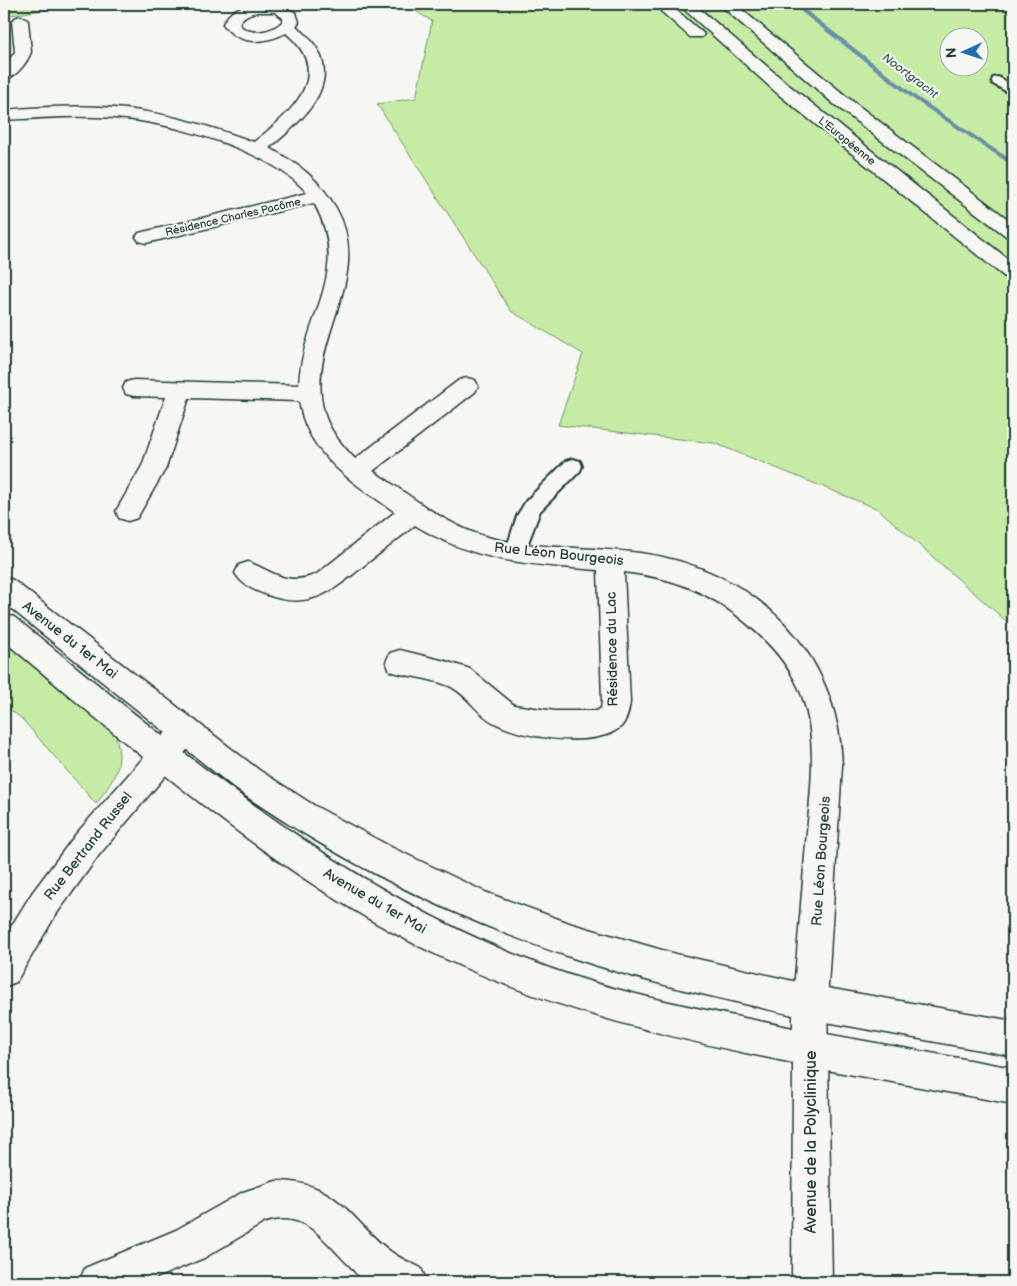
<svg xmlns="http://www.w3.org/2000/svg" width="1017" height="1286" viewBox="0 0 1017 1286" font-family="'Balsamiq Sans',sans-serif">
<rect width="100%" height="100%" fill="#f6f6f2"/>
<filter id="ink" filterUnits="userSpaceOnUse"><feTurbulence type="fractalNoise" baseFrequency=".02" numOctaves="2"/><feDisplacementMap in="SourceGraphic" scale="10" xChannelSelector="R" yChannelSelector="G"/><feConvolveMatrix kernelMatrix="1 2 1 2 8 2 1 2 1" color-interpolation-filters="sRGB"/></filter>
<g filter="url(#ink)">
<!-- green -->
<path fill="#c6eba5" stroke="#72946c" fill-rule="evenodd" d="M4,4h78l-78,12z
M404,4h609v623l-135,-118 -164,-66 -156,-18 25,-71 -72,-43 -134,-207 39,-6 16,-77zM950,38h30v30h-30z
M4,640l108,85c14,38 6,49 -16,79l-74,-85 -18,-14z"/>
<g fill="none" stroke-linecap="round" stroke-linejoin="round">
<!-- stream -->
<path fill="#6890a7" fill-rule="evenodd" d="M791,4h7l119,93 96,64v5l-100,-67z"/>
<defs>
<path id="lane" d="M998,77l15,8v10l-20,-11 -1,-3 1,-3z
M573,459l7,2 2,5 -2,5 -40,40 -18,48 -7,2 -7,-2 -3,-6 12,-37 9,-15 40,-40z"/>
<path id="street" d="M252,4h28l16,9 3,9 -3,4c57,45 16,88 -27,122 29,15 51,32 67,60 40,71 -32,132 -12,204 5,19 18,33 31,47l104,-79 8,-2 8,2 3,6 -3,6 -102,79c36,23 71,54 114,66 49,13 103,9 153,16 113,15 199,97 202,213l-15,236 -5,12 -12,5 -12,-5 -5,-12c4,-53 9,-106 13,-159 4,-48 13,-100 -4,-147 -11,-30 -33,-54 -57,-74 -38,-32 -73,-44 -121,-50l6,130c-1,9 -4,22 -12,27 -27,19 -98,9 -125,-7 -17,-9 -26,-28 -44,-36 -19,-8 -40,-9 -59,-15l-4,-9 4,-9 10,-3 45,11 25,8 44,36 41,6h42l4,-3 1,-6 -4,-132c-69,-6 -122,-7 -183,-45 -16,13 -32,26 -48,38 -33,27 -57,49 -102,31 -12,-4 -24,-10 -30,-21l4,-8 9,-3c27,10 38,25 69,12l78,-62c-41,-29 -88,-57 -96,-111l-110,-3 -23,70 -29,50 -9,3 -9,-3 -3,-7 26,-45 24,-69 -32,-1 -8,-2 -3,-6 3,-6 8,-2 165,5c3,-69 54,-112 15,-182l-168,40 -7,-2 -3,-4 3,-4 168,-40c-35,-43 -138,-71 -192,-75 -37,-3 -74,0 -111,2v-10c36,-3 74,-5 110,-2 47,3 96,18 140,34 36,-28 82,-67 32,-109 -22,11 -48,13 -63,-9 6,-13 16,-17 29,-20zM258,12h17l8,6v3c-10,11 -34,16 -44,3 3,-8 11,-11 19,-12z
M20,16l5,2 3,3 3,31c-4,11 -15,25 -27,28v-14l11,-14 -3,-31 3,-3z
M186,717l10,4 5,9 -5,9 -97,116 -44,61 -39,66 -12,5v-49l8,-13 20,-32 44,-59 100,-113z
M276,1181c62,0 73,38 114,70 9,7 21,12 31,17l6,14h-60c-7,-3 -12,-10 -17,-16 -26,-25 -44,-57 -85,-44l-61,36 -58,24h-67l6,-14 91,-38 67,-38z"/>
<path id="secondary" d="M4,577l9,3 246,190 56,36 78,42 92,44 87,32 104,30 134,31 12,5 5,12 5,280h-40l1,-219c-123,-25 -240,-53 -354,-107 -159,-75 -300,-203 -435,-315v-27l10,3c159,127 317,265 509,341 86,35 179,51 270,70v-13c-75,-17 -150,-33 -223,-58 -117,-39 -231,-96 -333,-167l-233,-187z"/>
<path id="highway" d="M653,4h16l35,30 -2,3h-12z
M678,4h16l96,82 223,177v16l-7,-1 -228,-184z
M719,4h16l112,93 166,126v15l-7,-2 -171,-131z
M810,985l203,36v35l-203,-37 -12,-5 -5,-12 5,-12z
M810,1031l203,37v36l-203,-37 -13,-5 -5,-13 5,-13z"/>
</defs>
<!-- lane casing -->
<use href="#lane" stroke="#1f3d34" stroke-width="4"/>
<!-- street casing -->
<use href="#street" stroke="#1f3d34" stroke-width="3"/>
<!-- secondary casing -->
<use href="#secondary" stroke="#1f3d34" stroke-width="3"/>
<!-- highway casing -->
<use href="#highway" stroke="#1f3d34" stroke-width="3"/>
<!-- lane -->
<use href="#lane" fill="#f6f6f2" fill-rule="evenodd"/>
<!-- street -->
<use href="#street" fill="#f6f6f2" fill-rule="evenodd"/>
<!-- secondary -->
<use href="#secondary" fill="#f6f6f2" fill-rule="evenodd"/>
<!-- highway -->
<use href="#highway" fill="#f6f6f2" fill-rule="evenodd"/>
</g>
</g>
<g text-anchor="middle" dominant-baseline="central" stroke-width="4" stroke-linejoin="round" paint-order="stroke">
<!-- far-street labels -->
<g font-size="11" fill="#1f3d34" stroke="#f6f6f2">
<text transform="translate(847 141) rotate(39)">L'Européenne</text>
<text transform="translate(233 217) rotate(-13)">Résidence Charles Pacôme</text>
</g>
<!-- far-water labels -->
<g font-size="12" font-style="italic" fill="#37595a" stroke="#f6f6f2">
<text transform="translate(910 76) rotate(37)">Noortgracht</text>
</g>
<!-- street labels -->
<g font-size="14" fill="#1f3d34" stroke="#f6f6f2">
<text transform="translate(559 554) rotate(6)">Rue Léon Bourgeois</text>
<text transform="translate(70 640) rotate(38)">Avenue du 1er Mai</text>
<text transform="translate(612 649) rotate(-91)">Résidence du Lac</text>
<text transform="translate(88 846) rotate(-52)">Rue Bertrand Russel</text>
<text transform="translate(821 861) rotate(-86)">Rue Léon Bourgeois</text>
<text transform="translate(375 901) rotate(30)">Avenue du 1er Mai</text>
</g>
<!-- near-street labels -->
<g font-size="16" fill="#1f3d34" stroke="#f6f6f2">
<text transform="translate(811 1142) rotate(-90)">Avenue de la Polyclinique</text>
</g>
</g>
<!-- margin -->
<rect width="1017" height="1286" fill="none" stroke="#f6f6f2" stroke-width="20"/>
<rect x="10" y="10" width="997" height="1266" fill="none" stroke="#1f3d34" stroke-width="2" filter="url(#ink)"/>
<!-- north arrow -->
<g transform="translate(964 52) rotate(267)"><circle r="24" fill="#f6f6f2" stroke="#a0aca6"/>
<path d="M0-4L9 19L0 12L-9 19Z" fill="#1f6fb2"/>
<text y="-8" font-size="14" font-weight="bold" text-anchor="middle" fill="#1f3d34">N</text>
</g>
</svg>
